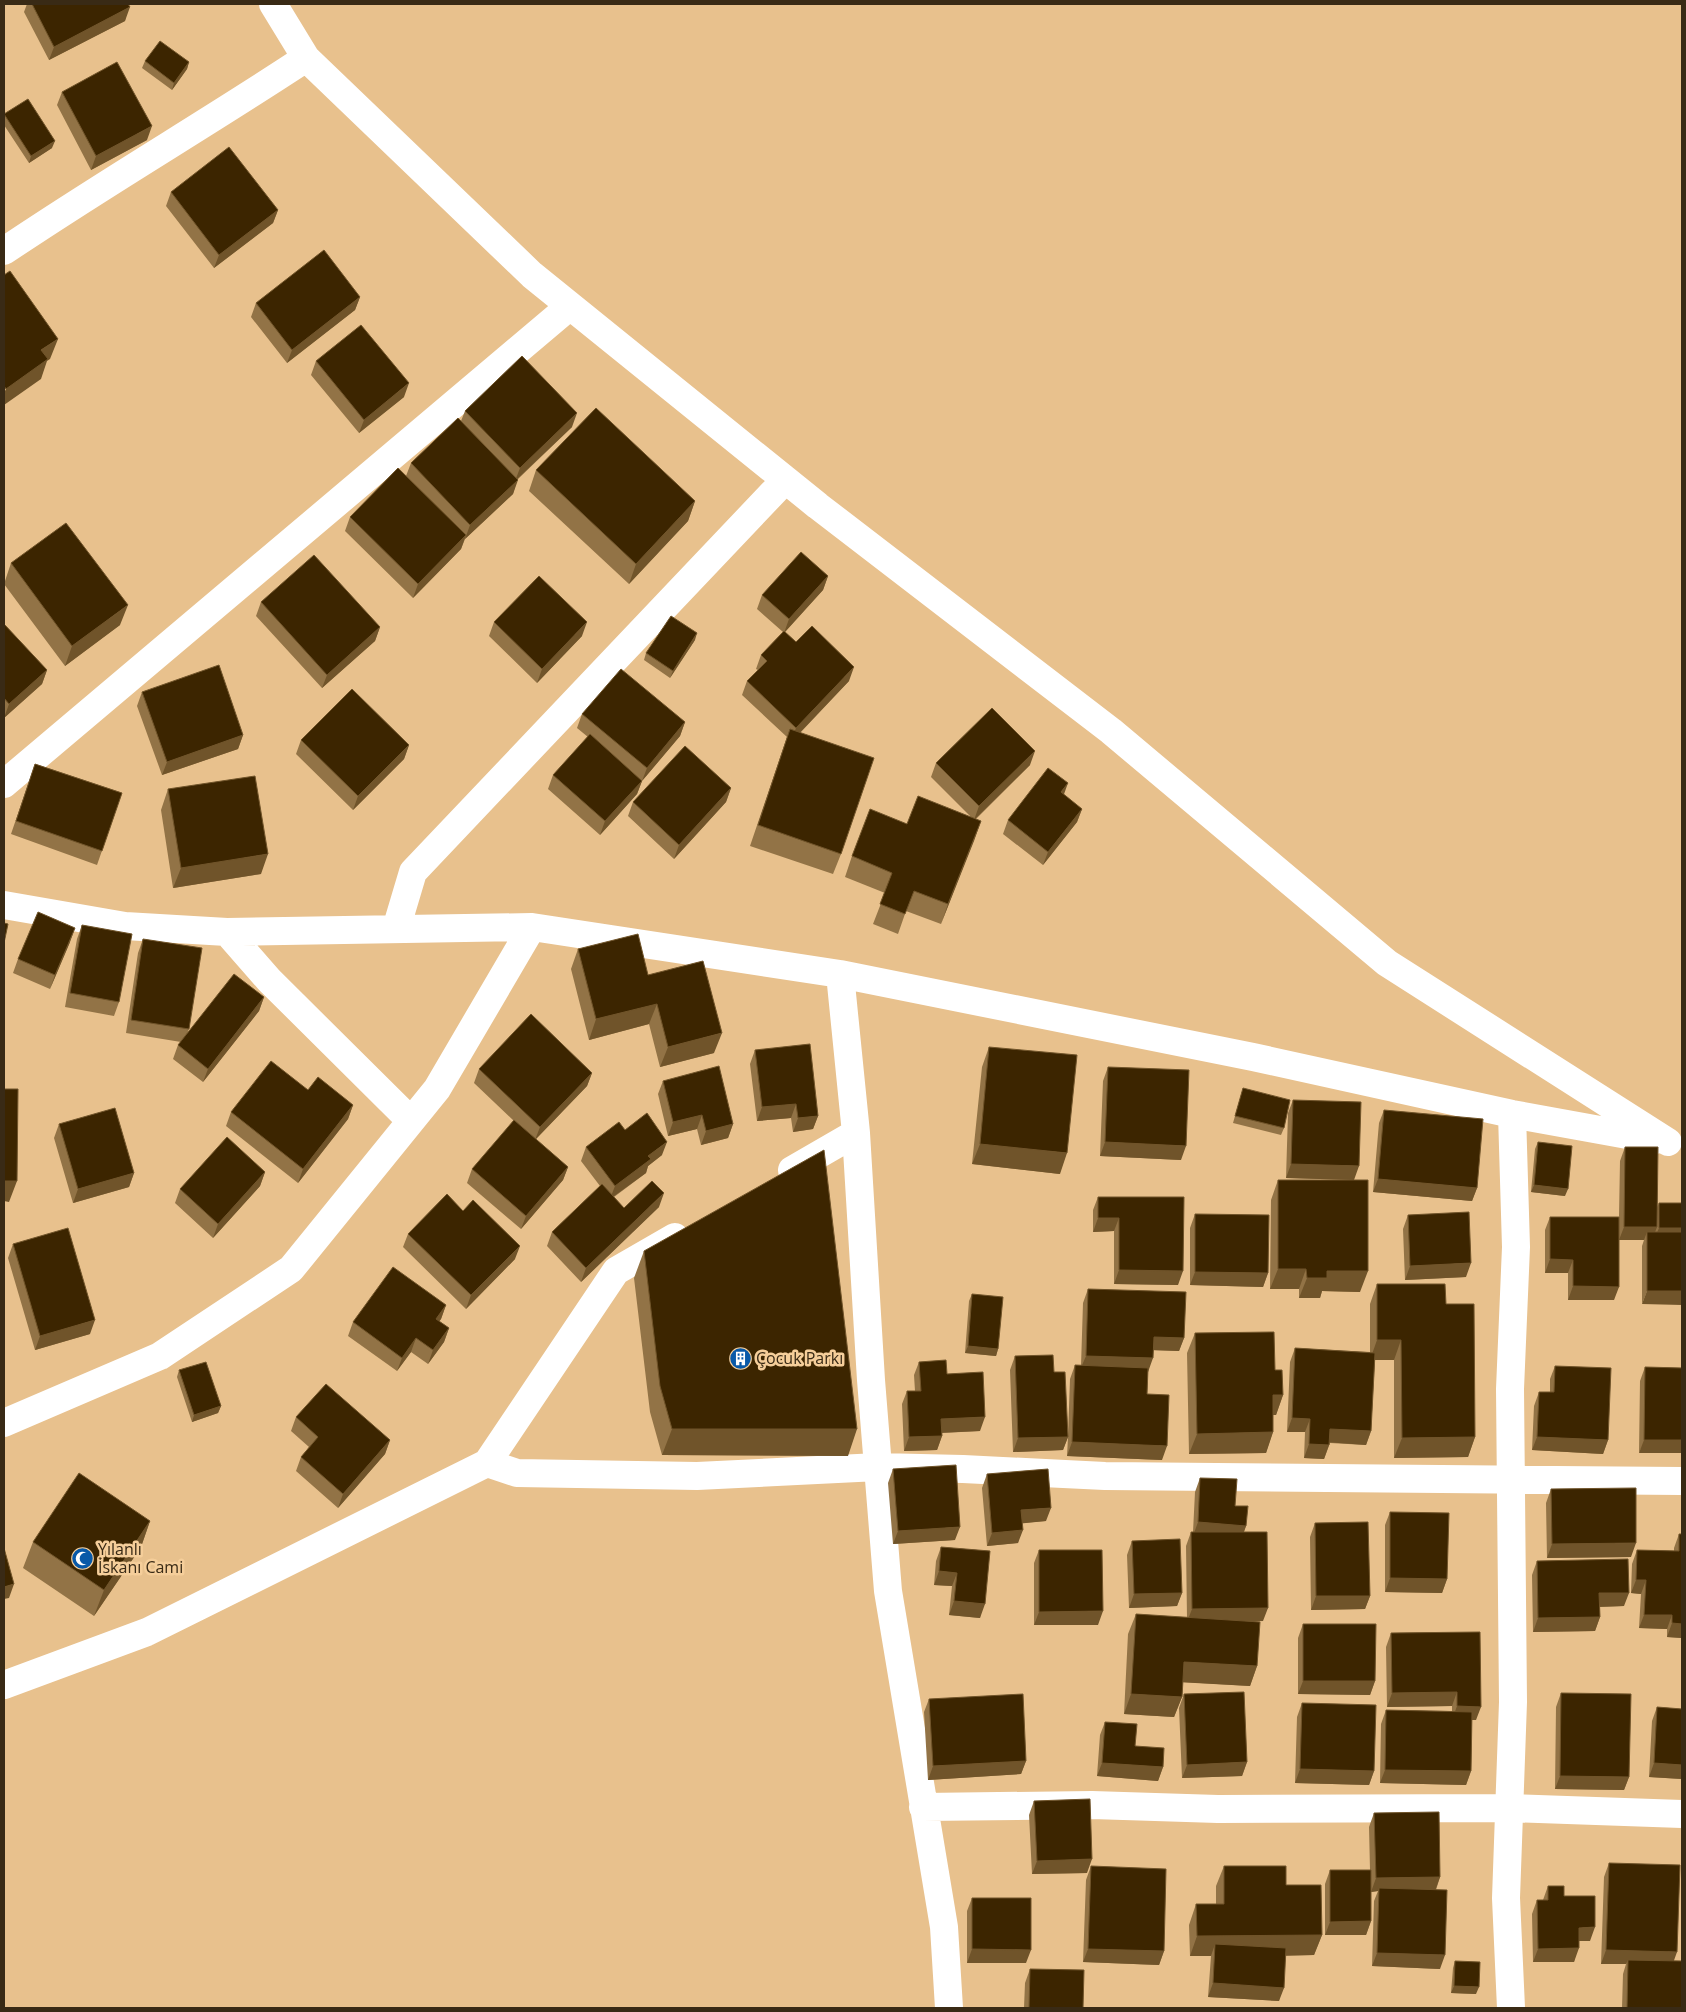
<svg xmlns="http://www.w3.org/2000/svg" width="1686" height="2012" viewBox="0 0 1686 2012" font-family="'Open Sans',sans-serif">
<rect width="100%" height="100%" fill="#e8c18d"/>
<g fill="none" stroke-linecap="round" stroke-linejoin="round">
<!-- minor -->
<path stroke="#fff" stroke-width="28" d="M273,4l33,54 226,217 286,231 293,225 276,232 281,179
M4,251c99,-67 202,-127 302,-193
M4,784l566,-478
M4,905l121,21 102,6 305,-5 308,47 413,83 259,57 143,26
M396,929l17,-57 372,-392
M227,932l42,48 142,141
M840,974l16,159 15,247 17,211 56,336 5,81
M792,1170l64,-37
M4,1423l156,-67 131,-87 146,-180 95,-162
M487,1463l30,10 180,3 181,-9 85,2 142,7 577,5
M4,1685l143,-53 340,-169 129,-192 59,-34
M923,1807l169,-2 126,4 290,-1 174,6
M1511,2008l-5,-110 7,-196 -3,-313 6,-142 -4,-133"/>
</g>
<!-- wall -->
<path fill="#927346" d="M27,4h101l-3,17 -76,39 -25,-48z
M145,61l44,1 -2,7 -15,21 -30,-22z
M62,92l85,48 -56,30 -34,-65z
M4,114l48,34 -23,15 -25,-38z
M171,192l107,18 -5,13 -59,45 -48,-62z
M360,297l-5,13 -68,53 -36,-46 5,-14z
M316,361l88,36 -45,36 -48,-58z
M465,411l107,16 -55,53 -4,14 -48,45 -4,10 -48,49 -68,-67 5,-14 56,-41 5,-13 50,-42z
M536,470l159,31 -7,20 -59,63 -100,-93z
M11,563l109,62 -55,41 -61,-82z
M828,576l-5,14 -38,42 11,10 53,39 -49,52 41,121 -8,20 -83,-28 37,-109 -45,-42 5,-14 11,-11 -2,-1 5,-14 22,-23 -26,-23 5,-14z
M261,602l119,25 -5,14 -53,47 -66,-72z
M494,622l88,14 -45,47 -48,-47z
M4,624l43,46 -5,14 -38,34z
M695,640l-25,38 -26,-18 2,-7z
M142,692l101,43 -5,14 -76,26 -25,-69z
M582,714l103,8 -5,14 -38,45 -5,13 -37,41 -52,-46 5,-14 35,-38 -11,-9z
M301,740l108,5 -5,14 -51,51 -57,-56z
M936,763l94,2 -54,54 5,2 -40,103 -35,-13 -8,23 -25,-10 12,-31 -40,-16 7,-21 55,-32 64,-7 -40,-40z
M35,764l87,29 -25,72 -86,-31z
M731,788l-5,14 -52,57 -46,-43 5,-14z
M168,789l93,85 -88,14 -12,-78z
M1064,795l18,14 -5,13 -34,43 -40,-31 5,-14z
M82,925l37,77 -5,14 -49,-9 12,-68z
M143,939l46,90 -2,5 77,-37 -5,14 -56,71 -30,-23 5,-14 3,-3 -55,-9 12,-80z
M70,942l-20,47 -37,-16 5,-14z
M578,949l70,26 66,78 -54,14 -11,-43 -60,16 -18,-71z
M989,1047l71,127 -88,-10 10,-97z
M755,1050l63,66 -5,13 -20,3 -2,-14 -34,3 -7,-57z
M1108,1067l73,93 -81,-4 3,-75z
M479,1069l113,4 -5,13 -51,53 32,28 -5,13 -42,49 -54,-46 5,-14 42,-48 -40,-38z
M663,1081l70,43 -5,14 -27,7 -4,-16 -29,7 -10,-42z
M1243,1088l41,40 -3,7 -48,-12z
M308,1090l45,15 -5,14 -50,64 -72,-57 5,-14z
M1293,1100l61,80 -68,-2 2,-65z
M1384,1110l93,78 -5,13 -99,-9 6,-69z
M59,1124l75,49 -5,14 -56,16 -19,-65z
M625,1130l37,25 -14,11 -2,7 -32,24 10,11 35,-1 -78,75 -34,-36 5,-14 48,-46 -19,-25 5,-14z
M1538,1142l27,54 -34,-4 4,-43z
M1625,1147l32,60 2,-4h23l-40,101v-58l2,-6h-25l-5,60h-46v-27h-23v-43l5,-13h69l1,-56z
M265,1172l-5,14 -47,52 -38,-35 5,-14z
M1278,1180l82,112 -38,-1 -2,7h-21v-9h-29l1,-89z
M1098,1197h86l-6,88 -64,-1v-53l-21,1v-22z
M463,1211l52,48 -49,50 -63,-62 5,-13z
M1195,1214l73,59 -5,14 -73,-2v-57z
M1408,1215l58,62 -61,3 -2,-51z
M13,1244l77,90 -55,16 -27,-92z
M644,1251l204,205 -186,-1 -12,-43 -16,-134z
M1377,1284l69,20 29,133 -7,20 -74,1v-98h-19l-4,71 -5,14 -36,-2 -6,16 -20,-1 1,-26h-18l3,-70 5,-14 75,4v-48z
M1088,1289l96,49 -5,13 -26,-1 -5,22 -1,22 15,66 -95,-4 1,-19 -5,13 -50,2 -3,-82 5,-14 39,16 14,64 2,-57 5,-14 6,1 2,-63z
M972,1294l26,55 -2,7 -31,-3 4,-52z
M446,1305l-5,14 -2,2 10,7 -5,14 -16,22 -17,-12 -14,19 -49,-35 5,-14z
M1195,1333l80,37 8,25 -7,20h-3v17l-7,21 -77,1 -2,-101z
M919,1362l28,12 33,57 -38,2v3l-5,14 -33,1 -2,-47 5,-13h8l-1,-16z
M1555,1366l53,74 -5,14 -71,-4 2,-44 5,-14h11v-13z
M1645,1367l37,1 -43,85 1,-72z
M179,1370l42,36 -3,7 -26,9 -15,-45z
M296,1417l94,23 -5,14 -47,54 -42,-37 5,-14 8,-10 -18,-16z
M893,1469l62,71 -62,4 -5,-61z
M987,1474l59,47 -24,2 -4,20 -31,3 -5,-58z
M1200,1478l35,28 11,20 -2,6 19,89 -15,1 9,44 -7,20 -67,-4 -1,15 -8,20 -50,-3 4,-80 8,-20 51,4 -1,-72 5,-14h2l2,-40z
M1551,1489l80,68 -84,1 -1,-55z
M1390,1512l57,67 -5,14 -57,-1v-67z
M150,1521l-9,26 -47,69 -71,-48 10,-26z
M1315,1523l55,73 -5,13 -54,1 -1,-73z
M1679,1534h3v104l-15,-1v-8l-28,-1 2,-34 -10,-1 1,-29 5,-14 37,1v-3z
M1132,1541l50,52 -5,13 -48,2 -2,-53z
M941,1547l49,4 -10,67 -31,-3 3,-29 -18,-1 2,-24z
M1039,1550l59,75h-64v-62z
M1537,1561l87,45 -24,1v10l-5,14 -62,1 -1,-57z
M1303,1624l72,57 -5,14 -72,-1v-56z
M1480,1632l-4,88h-4l-1,51 -5,14 -86,-2 1,-59 5,-14 66,1v-5l-65,1 -1,-60 5,-14z
M1561,1693l68,84 -5,13 -69,-1 1,-82z
M1184,1694l63,68 -5,14 -60,2 -3,-70z
M929,1699l97,62 -5,13 -93,6 -4,-68z
M1302,1703l72,68 -5,14 -74,-2 2,-66z
M1657,1707l25,2v70l-33,-2 3,-56z
M1105,1722l58,45 -5,14 -61,-5 3,-41z
M1034,1801l53,72 -55,1 -3,-59z
M1374,1813l66,64 -4,13 4,79 -68,-3 2,-65 4,-10 -7,1v29l-5,14h-41v-51l5,-14h40l-1,-43z
M1609,1863l65,98 8,47h-60l1,-34 3,-10h-25l3,-87z
M1091,1866l73,85 -5,14 -76,-3 3,-82z
M1224,1866l62,19 36,50 -8,20 -28,1 -7,45 -71,-4 3,-41h-21l-1,-31 7,-21h20v-18z
M1548,1886l16,10 26,45h-11l-5,21h-41l-1,-48 5,-14h6z
M972,1898l54,65h-59v-52z
M1455,1961l21,33 -25,-1 2,-25z
M1030,1969l53,39h-59l1,-25z"/>
<!-- shaded-wall -->
<path fill="#70542a" d="M130,7l-5,14 -76,39 5,-13z
M189,62l-2,7 -15,21 2,-7z
M152,126l-5,14 -56,30 5,-14z
M55,141l-3,7 -23,15 2,-7z
M278,210l-5,13 -59,45 5,-13z
M360,297l-5,13 -68,53 5,-13z
M58,339l-8,20 -3,2 -6,18 -37,26v-12l2,-4 35,-39z
M409,383l-5,14 -45,36 5,-13z
M577,413l-5,14 -57,54 5,-13z
M518,480l-5,14 -48,45 5,-14z
M695,501l-7,20 -59,63 7,-20z
M466,535l-5,14 -48,49 5,-14z
M828,576l-5,14 -39,43 5,-14z
M128,605l-8,20 -55,41 7,-20z
M587,622l-5,14 -45,47 5,-14z
M380,627l-5,14 -53,47 5,-13z
M697,633l-2,7 -25,38 3,-7z
M854,667l-5,14 -58,61 5,-14z
M47,670l-5,14 -38,34 5,-14z
M685,722l-5,14 -38,45 5,-13z
M243,735l-5,14 -76,26 5,-13z
M409,745l-5,14 -51,51 5,-14z
M1035,751l-5,14 -56,55 5,-14z
M642,781l-5,13 -37,41 5,-14z
M1068,783l-5,14 -2,-5z
M731,788l-5,14 -52,57 5,-14z
M1082,809l-5,13 -34,43 5,-13z
M981,821l-7,20 -33,83 7,-20z
M268,854l-7,20 -88,14 8,-20z
M75,928l-5,14 -20,47 5,-14z
M264,997l-5,14 -56,71 5,-13z
M657,1004l-8,20 -60,16 7,-21z
M722,1033l-8,20 -54,14 8,-20z
M592,1073l-5,13 -52,54 5,-13z
M796,1104l-5,14 -34,3 5,-14z
M353,1105l-5,14 -50,64 5,-14z
M702,1115l-5,14 -29,7 5,-14z
M818,1116l-5,13 -20,3 5,-14z
M733,1124l-5,14 -27,7 5,-14z
M667,1142l-5,13 -14,11 -2,7 -36,26 5,-13 33,-30z
M1105,1142l81,4 -5,14 -81,-4z
M980,1144l87,9 -7,21 -88,-10z
M1291,1164l68,2 -5,14 -68,-2z
M568,1167l-5,13 -42,49 5,-13z
M265,1172l-5,14 -47,52 5,-14z
M134,1173l-5,14 -56,16 5,-14z
M1378,1179l99,9 -5,13 -99,-9z
M4,1181h13l-8,21 -5,-1z
M1534,1185l34,4 -3,7 -34,-4z
M664,1193l-5,14 -78,75 5,-14z
M1098,1218h21l-5,13 -21,1z
M1624,1227h33l-5,13 -5,-8 -3,8h-25z
M1659,1228h23v7h-26z
M520,1246l-5,13 -49,50 5,-14z
M1550,1259l23,1 -5,13h-23z
M1471,1263l-5,14 -61,3 5,-14z
M1278,1269h28l-7,20h-29z
M1119,1270l64,1 -5,14 -64,-1z
M1327,1271h41l-8,21 -38,-1 -2,7h-21l8,-20z
M1195,1272l73,1 -5,14 -73,-2z
M1573,1286l46,1 -5,13h-46z
M1647,1291h35v14l-40,-1z
M446,1305l-5,14 -10,14 5,-14z
M95,1320l-5,14 -55,16 5,-14z
M449,1328l-5,14 -16,22 5,-14z
M1154,1337l30,1 -5,13 -30,-1z
M416,1338l-5,14 -14,19 5,-13z
M1377,1340h24l-7,20h-24z
M968,1346l30,3 -2,7 -31,-3z
M1086,1356l67,2 -5,14 -68,-2z
M1273,1395h10l-7,20h-10z
M221,1406l-3,7 -26,9 2,-7z
M985,1417l-5,14 -44,2 5,-14z
M1292,1418l18,1 -5,13h-18z
M672,1429h185l-9,27 -186,-1z
M1330,1429l41,2 -5,14 -41,-3z
M1273,1432l-7,21 -77,1 8,-20z
M942,1436l-5,14 -33,1 5,-14z
M1068,1437l-5,13 -50,2 5,-14z
M1475,1437l-7,20 -74,1 8,-20z
M1537,1437l71,3 -5,14 -71,-4z
M390,1440l-5,14 -47,54 5,-14z
M1644,1440h38v13h-43z
M1072,1442l95,4 -5,14 -95,-4z
M1309,1444l20,1 -5,14 -20,-1z
M1051,1508l-5,13 -30,3 5,-14z
M150,1521l-9,26 -47,69 10,-26z
M1198,1522l48,4 -5,13 -48,-3z
M960,1527l-5,13 -62,4 5,-13z
M1023,1530l-5,13 -31,3 5,-13z
M1636,1543l-5,14 -84,1 5,-14z
M939,1571l18,2 -5,13 -18,-1z
M1390,1578l57,1 -5,14 -57,-1z
M1636,1580h10l-5,14 -10,-1z
M14,1584l-5,14 -5,1v-12z
M1182,1593l-5,13 -48,2 5,-14z
M1599,1593h30l-5,13 -30,1z
M1316,1596h54l-5,13 -54,1z
M954,1601l31,3 -5,14 -31,-3z
M1268,1608l-5,13 -76,1 5,-13z
M1103,1611l-5,14h-64l5,-13z
M1644,1615h28l-5,14 -28,-1z
M1600,1617l-5,14 -62,1 5,-14z
M1672,1623l10,1v14l-15,-1z
M1184,1662l73,4 -7,20 -73,-4z
M1303,1681h72l-5,14 -72,-1z
M1457,1692l-5,14 -65,1 5,-14z
M1131,1694l51,3 -8,20 -50,-3z
M1457,1706l24,1 -5,13h-24z
M1026,1761l-5,13 -93,6 5,-14z
M1247,1762l-5,14 -60,2 5,-13z
M1102,1763l61,4 -5,14 -61,-5z
M1654,1763l28,2v14l-33,-2z
M1300,1769l74,2 -5,14 -74,-2z
M1385,1770l86,1 -5,14 -86,-2z
M1560,1776l69,1 -5,13 -69,-1z
M1092,1859l-5,14 -55,1 5,-13z
M1440,1877l-5,14 -56,-3 -1,3 -7,1 5,-14z
M1371,1921l-5,14h-41l5,-13z
M1595,1927l-5,14h-16l5,-13z
M1322,1935l-8,20 -99,1v-12l-4,12h-21l7,-20z
M1579,1948l-5,14h-41l5,-13z
M972,1949l59,1 -5,13h-59z
M1088,1949l76,2 -5,14 -76,-3z
M1606,1950l71,2 -5,14 -44,-6 -2,4h-25z
M1377,1953l68,2 -5,14 -68,-3z
M1213,1983l71,5 -5,13 -71,-4z
M1454,1986l25,1 -3,7 -25,-1z"/>
<!-- building -->
<path fill="#3c2500" stroke="#70542a" d="M32,4h96l2,3 -76,40z
M160,41l29,21 -15,21 -29,-22z
M117,62l35,64 -56,30 -34,-64z
M28,99l27,42 -24,15 -27,-42z
M229,147l49,63 -59,45 -48,-63z
M324,250l36,47 -68,53 -36,-47z
M10,271l48,68 -17,11 7,9 -42,30 -2,-3v-111z
M361,325l48,58 -45,37 -48,-59z
M522,356l55,57 -57,55 -55,-57z
M596,408l99,93 -59,63 -100,-94z
M458,418l60,62 -48,45 -59,-62z
M398,468l68,67 -48,49 -68,-67z
M66,523l62,82 -56,41 -61,-83z
M801,552l27,24 -39,43 -27,-24z
M314,555l66,72 -53,48 -66,-73z
M539,576l48,46 -45,47 -48,-47z
M671,616l26,17 -24,38 -27,-18z
M4,624l43,46 -38,34 -5,-6z
M812,626l42,41 -58,61 -49,-47 20,-20 -6,-6 23,-24 12,11z
M219,665l24,70 -76,27 -25,-70z
M621,669l64,53 -38,46 -65,-54z
M352,689l57,56 -51,51 -57,-56z
M992,708l43,43 -56,55 -43,-43z
M790,729l84,29 -33,96 -83,-29z
M590,734l52,47 -37,40 -52,-46z
M685,746l46,42 -52,57 -46,-43z
M35,764l87,29 -20,58 -86,-30z
M1048,768l20,15 -7,9 21,17 -34,43 -40,-32z
M255,776l13,78 -87,14 -13,-79z
M918,796l63,25 -33,83 -34,-13 -9,23 -25,-10 12,-31 -40,-17 18,-47 37,15z
M38,912l37,16 -20,47 -37,-16z
M4,923l4,1 -4,19z
M82,925l50,9 -13,68 -49,-9z
M638,934l10,41 55,-14 19,72 -54,14 -11,-43 -61,15 -18,-70z
M143,939l59,9 -13,81 -58,-9z
M234,974l30,23 -56,72 -30,-24z
M531,1014l61,59 -52,54 -61,-58z
M810,1044l8,72 -20,2 -2,-14 -34,3 -7,-57z
M989,1047l88,8 -10,98 -87,-9z
M271,1061l37,29 10,-13 35,28 -50,64 -72,-57z
M719,1066l14,58 -27,7 -4,-16 -29,7 -10,-41z
M1108,1067l81,3 -3,76 -81,-4z
M1243,1088l47,12 -6,28 -49,-12z
M4,1089h14l-1,92h-13z
M1293,1100l68,2 -2,64 -68,-2z
M115,1108l19,65 -56,16 -19,-65z
M1384,1110l99,9 -6,69 -99,-9z
M647,1113l20,29 -19,14 3,3 -36,27 -29,-39 33,-25 6,8z
M514,1120l54,47 -42,49 -54,-47z
M227,1137l38,35 -47,52 -38,-35z
M1538,1142l34,4 -4,43 -34,-4z
M1625,1147h33l-1,80h-33z
M824,1150l33,279h-185l-12,-43 -16,-135z
M1278,1180h90v91h-41v7h-20l-1,-9h-28z
M652,1181l12,12 -78,75 -34,-36 50,-48 22,24z
M447,1194l16,17 10,-11 47,46 -49,49 -63,-61z
M1098,1197h86l-1,74 -64,-1v-52h-21z
M1659,1203h23v25h-23z
M1469,1212l2,51 -61,3 -2,-51z
M1195,1214l74,1 -1,58 -73,-1z
M1550,1217h69v70l-46,-1v-26l-23,-1z
M68,1228l27,92 -55,16 -27,-92z
M1647,1232h35v59h-35z
M393,1267l53,38 -10,14 13,9 -16,22 -17,-12 -14,20 -49,-36z
M1377,1284h68l1,20h28l1,133 -73,1 -1,-98h-24z
M1088,1289l98,3 -2,46 -30,-1 -1,21 -67,-2z
M972,1294l31,3 -5,52 -30,-3z
M1274,1332l1,38h7l1,25h-10v37l-76,2 -2,-101z
M1295,1348l80,5 -4,78 -41,-2 -1,16 -20,-1 1,-25 -18,-1z
M1053,1355l1,17h11l3,65 -50,1 -3,-82z
M946,1360l1,14 36,-2 2,45 -44,2 1,17 -33,1 -2,-46h14l-2,-29z
M206,1362l15,44 -27,9 -15,-45z
M1075,1365l73,3 -1,26 22,1 -2,51 -95,-4z
M1555,1366l56,2 -3,72 -71,-3 2,-45h15z
M1645,1367l37,1v72h-38z
M326,1384l64,56 -47,54 -42,-37 17,-20 -22,-20z
M956,1465l4,62 -62,4 -5,-62z
M1048,1469l3,39 -30,2 2,20 -31,3 -5,-59z
M79,1473l71,48 -46,69 -71,-48z
M1200,1478l37,1 -2,27h13l-2,20 -48,-4z
M1636,1488v55l-84,1 -1,-55z
M1390,1512l59,1 -2,66 -57,-1z
M1368,1522l2,74h-54l-1,-73z
M1191,1532h76l1,76 -76,1z
M1679,1534h3v90l-10,-1v-8h-28l2,-35h-10l1,-30 42,1z
M1180,1539l2,54 -48,1 -2,-53z
M941,1547l49,4 -5,53 -31,-3 3,-28 -18,-2z
M4,1548l10,36 -10,3z
M1039,1550h63l1,61 -64,1z
M1628,1559l1,34h-30l1,24 -62,1 -1,-57z
M1136,1614l124,8 -3,44 -73,-4 -2,35 -51,-3z
M1303,1624h73l-1,57h-72z
M1480,1632l1,75 -24,-1v-14l-65,1 -1,-60z
M1244,1692l3,70 -60,3 -3,-71z
M1561,1693l70,1 -2,83 -69,-1z
M1023,1694l3,67 -93,5 -4,-67z
M1302,1703l74,2 -2,66 -74,-2z
M1657,1707l25,2v56l-28,-2z
M1386,1710l86,2 -1,59 -86,-1z
M1105,1722l32,2 -2,22 29,2 -1,19 -61,-4z
M1090,1799l2,60 -55,2 -3,-60z
M1439,1812l1,65 -64,1 -2,-65z
M1609,1863l71,2 -3,87 -71,-2z
M1091,1866l75,3 -2,82 -76,-2z
M1224,1866h62v19h35l1,50 -125,1 -1,-32h28z
M1330,1870h41v51l-41,1z
M1548,1886h16v10h31v31l-16,1v20l-41,1 -1,-49h11z
M1379,1888l68,2 -2,65 -68,-2z
M972,1898h59v52l-59,-1z
M1215,1944l71,4 -2,40 -71,-5z
M1628,1960l54,1v47h-55z
M1455,1961l25,1 -1,25 -25,-1z
M1030,1969l54,1 -1,38h-54z"/>
<!-- icons -->
<defs>
<symbol id="building-disc" viewBox="-11 -11 22 22"><circle r="9.5" fill="#0859a8" stroke="#f5ce9a"/><path d="M-4-6H4V6H1V3H-1V6H-4ZM-2.5-4.3h1.7v1.8h-1.7ZM.8-4.3h1.7v1.8H.8ZM-2.5-1h1.7V.8h-1.7ZM.8-1h1.7V.8H.8Z" fill="#fff"/></symbol>
<symbol id="mosque-disc" viewBox="-11 -11 22 22"><circle r="9.5" fill="#0859a8" stroke="#f5ce9a"/><path d="M3.5-4.9A6 6 0 1 0 3.5 4.9A5 5 0 1 1 3.5-4.9Z" fill="#fff"/></symbol>
</defs>
<g fill-rule="evenodd">
<use href="#building-disc" x="728" y="1346" width="25" height="25"/>
<use href="#mosque-disc" x="70" y="1546" width="25" height="25"/>
</g>
<g text-anchor="middle" dominant-baseline="central" stroke-width="5" stroke-linejoin="round" paint-order="stroke">
<!-- poi labels -->
<g font-size="16" fill="#392a15" stroke="#f5ce9a" text-anchor="start">
<text x="756" y="1358">Çocuk Parkı</text>
<text x="98" y="1549">Yılanlı<tspan x="98" dy="18">İskanı Cami</tspan></text>
</g>
</g>
<!-- border -->
<rect width="1686" height="2012" fill="none" stroke="#392a15" stroke-width="10"/>
</svg>
